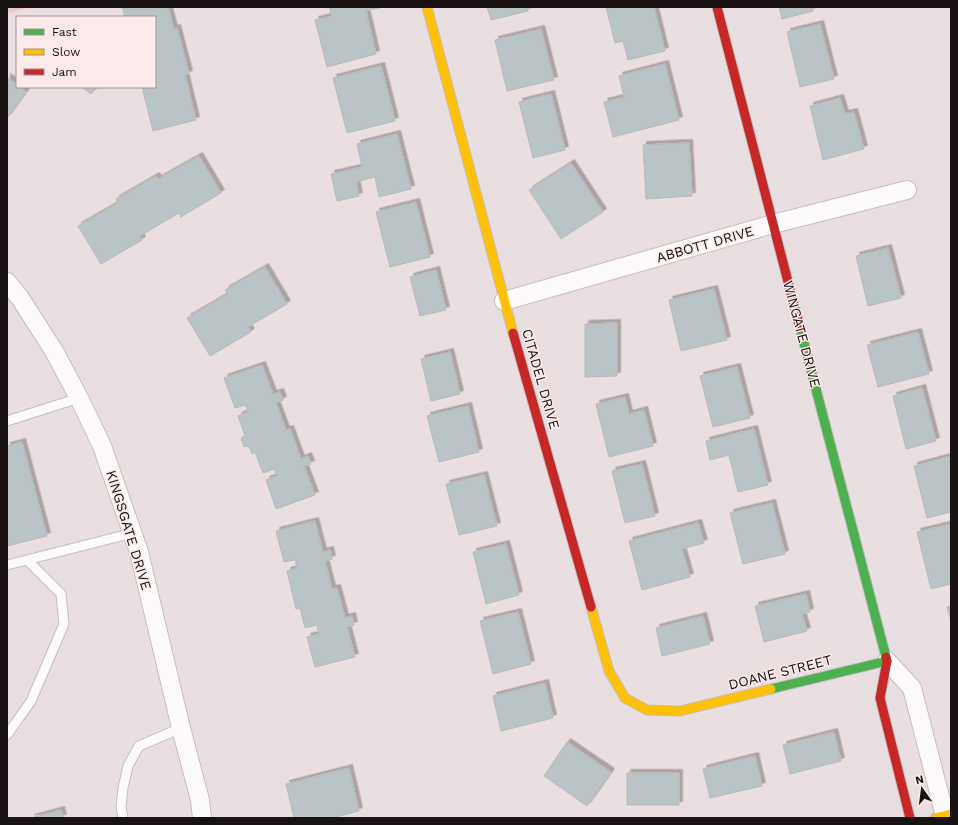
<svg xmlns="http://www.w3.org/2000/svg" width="958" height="825" viewBox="0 0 958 825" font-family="'Work Sans',sans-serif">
<defs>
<filter id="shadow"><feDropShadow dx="3.5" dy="-3.5" stdDeviation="0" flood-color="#0004"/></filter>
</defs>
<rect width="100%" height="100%" fill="#eadfe0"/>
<!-- green -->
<path fill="#edc8ca" d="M7,7h24l-22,6z"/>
<!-- building -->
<path fill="#bac4c6" stroke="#b9b8b8" filter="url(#shadow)" d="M122,7h46l6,22 3,-1 12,46 -4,1 11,45 -43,11 -11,-44h13v-70h-30z
M329,7h54l-17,4 10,43 -49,13 -12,-47 17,-4z
M487,7h40l1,4 -37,9z
M606,7h48l11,44 -37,9 -5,-19 -8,2z
M779,7h33l1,4 -31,8z
M820,24l14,55 -34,8 -13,-55z
M541,29l13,51 -47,11 -12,-51z
M665,64l14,56 -66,17 -9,-35 20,-5 -5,-21z
M381,66l14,55 -48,12 -14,-55z
M7,77l10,7v3h3l6,5 -19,26z
M81,87h16l-6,7z
M551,94l14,56 -32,8 -14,-56z
M840,98l5,16 9,-2 10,37 -41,11 -13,-54z
M397,134l14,55 -32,8 -4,-20 -19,5 3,14 -22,5 -6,-27 31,-7 -5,-23z
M689,143l3,53 -46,3 -3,-54z
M199,156l22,37 -40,24 -2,-4 -39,23 2,4 -41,24 -23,-38 40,-23 -2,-4 40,-23 2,3z
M571,163l32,49 -42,27 -32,-49z
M416,202l14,55 -40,10 -14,-55z
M888,248l13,50 -33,8 -12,-50z
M265,267l22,37 -39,23 3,5 -41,24 -23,-38 41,-24 -3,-4z
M436,270l10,40 -26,6 -10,-39z
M714,289l13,51 -46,11 -12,-51z
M617,323v53l-32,1v-53z
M918,332l11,42 -51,13 -11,-42z
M450,352l10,42 -29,7 -10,-42z
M262,365l11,29 7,-2 3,8 -7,3 10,27 4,-1 11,30 7,-3 3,8 -7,2 11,29 -39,14 -10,-29 11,-4 -3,-7 -11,4 -8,-21 -3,2 -3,-8 -5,1 -3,-9 4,-2 -7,-20 10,-4 -3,-7 -10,3 -11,-30z
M737,367l13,51 -37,9 -13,-51z
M922,388l14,53 -30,8 -13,-53z
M625,397l4,17 15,-4 9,36 -44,11 -13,-53z
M468,406l11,46 -40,10 -12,-46z
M754,429l14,56 -30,7 -9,-37 -19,5 -4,-19z
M22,442l25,94 -40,10v-100z
M951,456v56l-24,6 -13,-52z
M642,464l13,52 -30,7 -13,-52z
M484,475l13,51 -38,9 -13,-51z
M772,503l13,51 -42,10 -13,-51z
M315,521l8,31 7,-2 2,9 -7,2 7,28 5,-1 8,30 7,-2 2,9 -7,2 8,30 -40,10 -8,-30 12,-3 -2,-9 -12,3 -5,-20 -4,1 -9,-38 10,-3 -2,-8 -11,2 -8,-31z
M698,523l6,20 -22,6 8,28 -48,13 -13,-49z
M951,524v60l-20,5 -14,-57z
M506,544l13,51 -33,9 -13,-52z
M806,594l4,18 -8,2 5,17 -43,11 -9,-36z
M951,606v15l-4,-14z
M518,612l13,52 -38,10 -13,-53z
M703,616l7,28 -48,12 -6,-28z
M545,683l8,35 -52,13 -8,-35z
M834,732l7,29 -51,13 -7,-29z
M567,742l44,30 -24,34 -43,-30z
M755,756l7,30 -52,12 -7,-29z
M349,768l10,43 -27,7h-38l-8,-34z
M627,773h52v32h-52z
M61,810l2,8h-32z"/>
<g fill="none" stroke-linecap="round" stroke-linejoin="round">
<defs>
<path id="lane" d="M7,421l72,-23
M7,565l126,-32
M7,735l24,-34 33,-77 -3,-30 -34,-34
M123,818l-2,-11 2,-19 5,-22 11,-20 42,-18"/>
<path id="street" d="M7,282l13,16 34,53 25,47 23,48 37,106 42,176 19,72 2,18
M504,301l269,-77 134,-34
M887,661l25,27 33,128"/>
<path id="fast" d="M800,328l86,329
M771,689l116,-28"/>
<path id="slow" d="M427,7l86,326
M591,607l18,64 16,27 22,12 33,1 91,-22
M935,818l16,-4"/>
<path id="jam" d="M717,7l83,321
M513,333l78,274
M886,657l1,4 -7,37 30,120"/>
</defs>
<!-- lane casing -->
<use href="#lane" stroke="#c6bdbe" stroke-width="11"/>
<!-- street casing -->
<use href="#street" stroke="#c6bdbe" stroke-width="20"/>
<!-- fast casing -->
<use href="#fast" stroke="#c6bdbe" stroke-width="11"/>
<!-- slow casing -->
<use href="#slow" stroke="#c6bdbe" stroke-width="11"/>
<!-- jam casing -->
<use href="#jam" stroke="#c6bdbe" stroke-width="11"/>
<!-- lane -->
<use href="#lane" stroke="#fcfafa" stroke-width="9"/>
<!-- street -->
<use href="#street" stroke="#fcfafa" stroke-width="18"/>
<!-- fast -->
<use href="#fast" stroke="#4caf50" stroke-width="9"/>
<!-- slow -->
<use href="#slow" stroke="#ffc107" stroke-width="9"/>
<!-- jam -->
<use href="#jam" stroke="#c62828" stroke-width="9"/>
</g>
<g text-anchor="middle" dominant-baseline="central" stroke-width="3" stroke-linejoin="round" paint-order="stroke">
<!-- street labels -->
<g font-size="14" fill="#181212" stroke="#fce9e9">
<text transform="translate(705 244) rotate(-16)">ABBOTT DRIVE</text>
<text transform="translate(802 334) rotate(75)">WINGATE DRIVE</text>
<text transform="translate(541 379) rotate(74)">CITADEL DRIVE</text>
<text transform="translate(129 530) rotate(73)">KINGSGATE DRIVE</text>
<text transform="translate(780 672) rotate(-14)">DOANE STREET</text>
</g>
</g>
<!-- border -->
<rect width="958" height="825" fill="none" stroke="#181212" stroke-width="16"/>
<!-- legend -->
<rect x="16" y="16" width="140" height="72" fill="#fce9e9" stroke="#a19393"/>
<rect x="24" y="29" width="20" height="6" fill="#4caf50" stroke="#a19393"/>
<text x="52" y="36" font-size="12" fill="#181212">Fast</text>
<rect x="24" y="49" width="20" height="6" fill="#ffc107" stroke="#a19393"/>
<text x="52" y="56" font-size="12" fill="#181212">Slow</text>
<rect x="24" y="69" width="20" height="6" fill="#c62828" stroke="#a19393"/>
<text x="52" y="76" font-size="12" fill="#181212">Jam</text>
<!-- north arrow -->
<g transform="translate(922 789) rotate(346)" stroke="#fce9e9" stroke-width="3" paint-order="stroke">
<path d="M0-3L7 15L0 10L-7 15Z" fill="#181212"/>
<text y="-6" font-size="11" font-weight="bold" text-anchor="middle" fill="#181212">N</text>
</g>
</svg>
